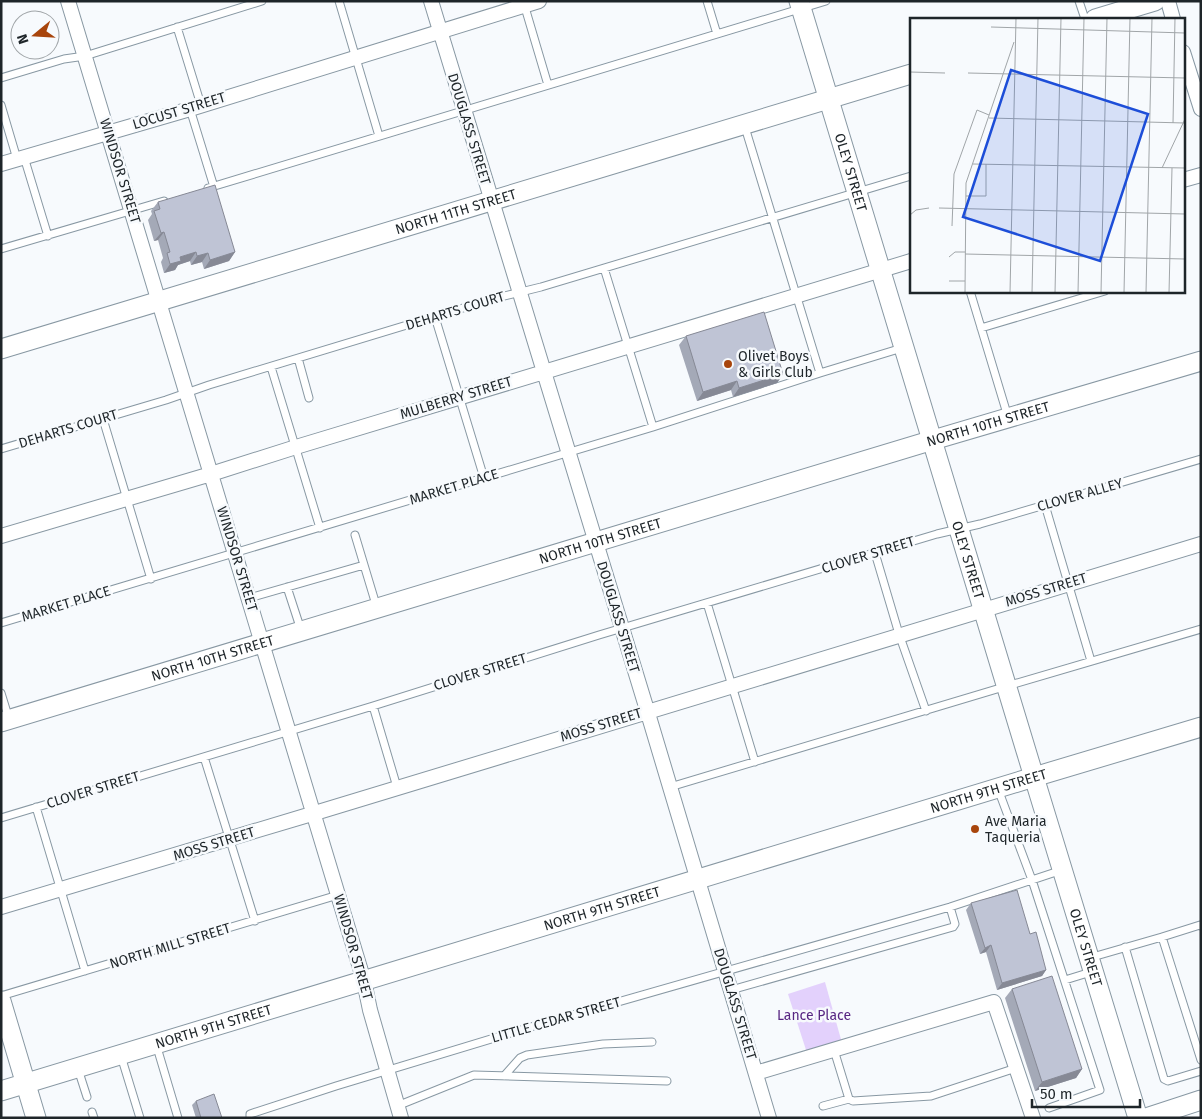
<svg xmlns="http://www.w3.org/2000/svg" width="1202" height="1119" viewBox="0 0 1202 1119" font-family="'Fira Sans',sans-serif">
<rect width="100%" height="100%" fill="#f7fafd"/>
<!-- green -->
<path fill="#e3d1fc" d="M825,982l17,61 -35,10 -19,-59z"/>
<g fill="none" stroke-linecap="round" stroke-linejoin="round">
<defs>
<path id="lane" d="M339,1l40,135
M707,1l10,33
M1079,1l6,18
M524,4l24,81
M177,27l24,78
M1,78l63,-19 21,-3 177,-55
M1,105l16,54
M190,109l24,78
M744,124l76,249
M24,157l24,79
M208,188l618,-187
M1,249l163,-48
M604,268l49,159
M970,291l38,126
M435,317l49,161
M981,328l124,-37
M298,358l11,40
M271,367l49,161
M103,419l48,160
M1,449l165,-49 43,-15 287,-87 45,-11 370,-111
M1045,505l46,156
M355,535l22,73
M875,553l24,81 27,77
M287,587l14,43
M249,598l115,-33
M707,603l48,159
M1,623l652,-196 167,-54 82,-25
M1,693l8,26
M373,706l24,81
M204,757l51,164
M670,787l337,-101 194,-57
M998,789l34,91 68,210 -51,18
M36,807l49,164
M1,818l372,-112 226,-71 338,-101 43,-10 221,-65
M1162,937l39,123
M1125,947l39,132 4,2 33,-10
M1089,958l73,-21 38,-12 1,1
M1065,980l26,-8
M731,990l222,-63 2,-3 -5,-17
M1,996l337,-101
M156,1044l22,74
M834,1050l15,49
M121,1056l19,62
M78,1069l9,28
M504,1076l16,-18 7,-3 76,-11 49,-2
M397,1106l77,-31 193,6
M823,1106l26,-7 4,2 78,-5 85,-28
M92,1112l2,6
M250,1118v-4l86,-28 198,-60 416,-119 112,-37"/>
<path id="street" d="M68,1l296,980 6,29 31,108
M431,1l216,709 122,408
M1168,1l5,18
M1183,52l18,57
M1,164l189,-55 349,-108
M1183,180l18,-5
M1,536l210,-62 85,-27 615,-186
M1,907c105,-31 210,-62 314,-94 295,-91 590,-182 886,-269
M756,1073l238,-71 39,116"/>
<g id="secondary">
<path id="s1" d="M799,1l235,776 104,341"/>
<path d="M1095,19l60,-18"/>
<path id="s2" d="M1,349l910,-275"/>
<path id="s3" d="M1,722l932,-282 268,-79"/>
<path d="M1,1001l35,117"/>
<path id="s4" d="M1,1091l1033,-314 167,-50"/>
<path d="M1146,1118l55,-18"/>
</g>
</defs>
<!-- lane casing -->
<use href="#lane" stroke="#8898a3" stroke-width="9"/>
<!-- street casing -->
<use href="#street" stroke="#8898a3" stroke-width="16"/>
<!-- secondary casing -->
<use href="#secondary" stroke="#8898a3" stroke-width="21"/>
<!-- lane -->
<use href="#lane" stroke="#fff" stroke-width="7"/>
<!-- street -->
<use href="#street" stroke="#fff" stroke-width="14"/>
<!-- secondary -->
<use href="#secondary" stroke="#fff" stroke-width="19"/>
</g>
<!-- wall -->
<path fill="#a4a9b7" d="M158,202l77,50 -6,9 -25,8 -2,-7 -11,3 -1,-4 -12,4 -3,5 -11,3 -3,-11 2,-4 -5,-18 -4,1 -6,-21 4,-6 -1,-3z
M686,336l97,38 -6,9 -44,14 -2,-7 -34,11 -18,-56z
M971,903l59,31 16,36 -4,6 -45,14 -11,-38 -6,2 -14,-44z
M1012,989l70,80 -6,9 -41,13 -30,-93z
M196,1101l26,17h-26l-4,-13z"/>
<!-- shaded-wall -->
<path fill="#868995" d="M164,232l-6,8 -4,1 7,-8z
M196,252l-6,9 -12,4 -3,5 -11,3 6,-9 10,-7z
M235,252l-6,9 -25,8 6,-9z
M208,253l-6,9 -11,3 6,-9z
M783,374l-6,9 -44,14 6,-9z
M737,381l-6,9 -34,11 6,-9z
M991,945l-5,7 -6,2 5,-6z
M1046,970l-4,6 -45,14 5,-7z
M1082,1069l-6,9 -41,13 7,-9z"/>
<!-- building -->
<path fill="#bfc4d5" stroke="#868995" d="M215,185l20,67 -25,8 -2,-7 -11,3 -1,-4 -16,5 1,4 -11,3 -3,-11 3,-1 -6,-20 -3,1 -7,-22 6,-2 -2,-7z
M764,312l19,62 -44,14 -2,-7 -34,11 -17,-56z
M1017,890l13,44 6,-2 10,38 -44,13 -11,-38 -6,3 -14,-45z
M1052,976l30,93 -40,13 -30,-93z
M214,1094l8,24h-21l-5,-17z"/>
<!-- markers -->
<g fill="#a8450c" stroke="#f7fafd" stroke-width="2">
<circle cx="728" cy="364" r="5"/>
<circle cx="975" cy="829" r="5"/>
</g>
<g text-anchor="middle" dominant-baseline="central" stroke-width="5" stroke-linejoin="round" paint-order="stroke">
<!-- street labels -->
<g font-size="14" fill="#1e2529" stroke="#f7fafd">
<text transform="translate(179 111) rotate(-17)">LOCUST STREET</text>
<text transform="translate(469 129) rotate(73)">DOUGLASS STREET</text>
<text transform="translate(120 171) rotate(73)">WINDSOR STREET</text>
<text stroke="none"><textPath href="#s1" startOffset="179">OLEY STREET</textPath></text>
<text stroke="none"><textPath href="#s2" startOffset="475">NORTH 11TH STREET</textPath></text>
<text transform="translate(455 311) rotate(-17)">DEHARTS COURT</text>
<text transform="translate(456 398) rotate(-17)">MULBERRY STREET</text>
<text stroke="none"><textPath href="#s3" startOffset="1031">NORTH 10TH STREET</textPath></text>
<text transform="translate(68 429) rotate(-17)">DEHARTS COURT</text>
<text transform="translate(454 487) rotate(-17)">MARKET PLACE</text>
<text transform="translate(1080 495) rotate(-16)">CLOVER ALLEY</text>
<text stroke="none"><textPath href="#s3" startOffset="626">NORTH 10TH STREET</textPath></text>
<text transform="translate(868 555) rotate(-17)">CLOVER STREET</text>
<text transform="translate(237 559) rotate(73)">WINDSOR STREET</text>
<text stroke="none"><textPath href="#s1" startOffset="584">OLEY STREET</textPath></text>
<text transform="translate(1046 590) rotate(-17)">MOSS STREET</text>
<text transform="translate(66 604) rotate(-17)">MARKET PLACE</text>
<text transform="translate(618 617) rotate(73)">DOUGLASS STREET</text>
<text stroke="none"><textPath href="#s3" startOffset="221">NORTH 10TH STREET</textPath></text>
<text transform="translate(480 672) rotate(-17)">CLOVER STREET</text>
<text transform="translate(601 725) rotate(-17)">MOSS STREET</text>
<text transform="translate(93 790) rotate(-17)">CLOVER STREET</text>
<text stroke="none"><textPath href="#s4" startOffset="1032">NORTH 9TH STREET</textPath></text>
<text transform="translate(214 844) rotate(-17)">MOSS STREET</text>
<text stroke="none"><textPath href="#s4" startOffset="628">NORTH 9TH STREET</textPath></text>
<text transform="translate(170 946) rotate(-17)">NORTH MILL STREET</text>
<text transform="translate(353 947) rotate(74)">WINDSOR STREET</text>
<text stroke="none"><textPath href="#s1" startOffset="989">OLEY STREET</textPath></text>
<text transform="translate(735 1004) rotate(73)">DOUGLASS STREET</text>
<text transform="translate(556 1020) rotate(-16)">LITTLE CEDAR STREET</text>
<text stroke="none"><textPath href="#s4" startOffset="222">NORTH 9TH STREET</textPath></text>
</g>
<!-- poi labels -->
<g font-size="14" fill="#1e2529" stroke="#f7fafd" text-anchor="start">
<text x="738" y="356">Olivet Boys<tspan x="738" dy="16">&amp; Girls Club</tspan></text>
<text x="985" y="821">Ave Maria<tspan x="985" dy="16">Taqueria</tspan></text>
</g>
<!-- park labels -->
<g font-size="14" fill="#572682" stroke="#f7fafd">
<text x="814" y="1015">Lance Place</text>
</g>
</g>
<!-- overview -->
<g transform="translate(910 18)">
<rect width="275" height="275" fill="#f7fafd"/>
<path fill="none" stroke="#a0a5a8" stroke-width="1" d="M81,9l194,6M0,54l35,1M58,55l217,5M79,100l196,5M263,105l2,-105M63,146l212,4M252,150l23,-49M56,178h20v-32M29,190l246,6M0,197l6,-5 13,-2M42,208l2,-52 23,-64 12,5M55,236l220,5M39,239l6,-5h10M39,263h16M55,275l1,-110 48,-141M100,275l6,-275M122,275l6,-275M145,275l6,-275M168,275l6,-275M191,275l6,-275M214,275l6,-275M236,275l6,-275M259,275l3,-125"/>
<path fill="#1d4ed8" fill-opacity="0.15" stroke="#1d4ed8" stroke-width="2.5" d="M101,52l137,44 -48,147 -137,-44z"/>
<rect width="275" height="275" fill="none" stroke="#1e2529" stroke-width="2.5"/>
</g>
<!-- border -->
<rect width="1202" height="1119" fill="none" stroke="#1e2529" stroke-width="5"/>
<!-- north arrow -->
<g transform="translate(35 35) rotate(252)"><circle r="24" fill="#f7fafd" stroke="#a0a5a8"/>
<path d="M0-4L9 19L0 12L-9 19Z" fill="#a8450c"/>
<text y="-8" font-size="14" font-weight="bold" text-anchor="middle" fill="#1e2529">N</text>
</g>
<!-- scale -->
<path d="M1032 1099v8h108v-8" fill="none" stroke="#1e2529" stroke-width="2.5"/>
<text x="1040" y="1099" font-size="15" fill="#1e2529" stroke="#f7fafd" stroke-width="4" paint-order="stroke">50 m</text>
</svg>
